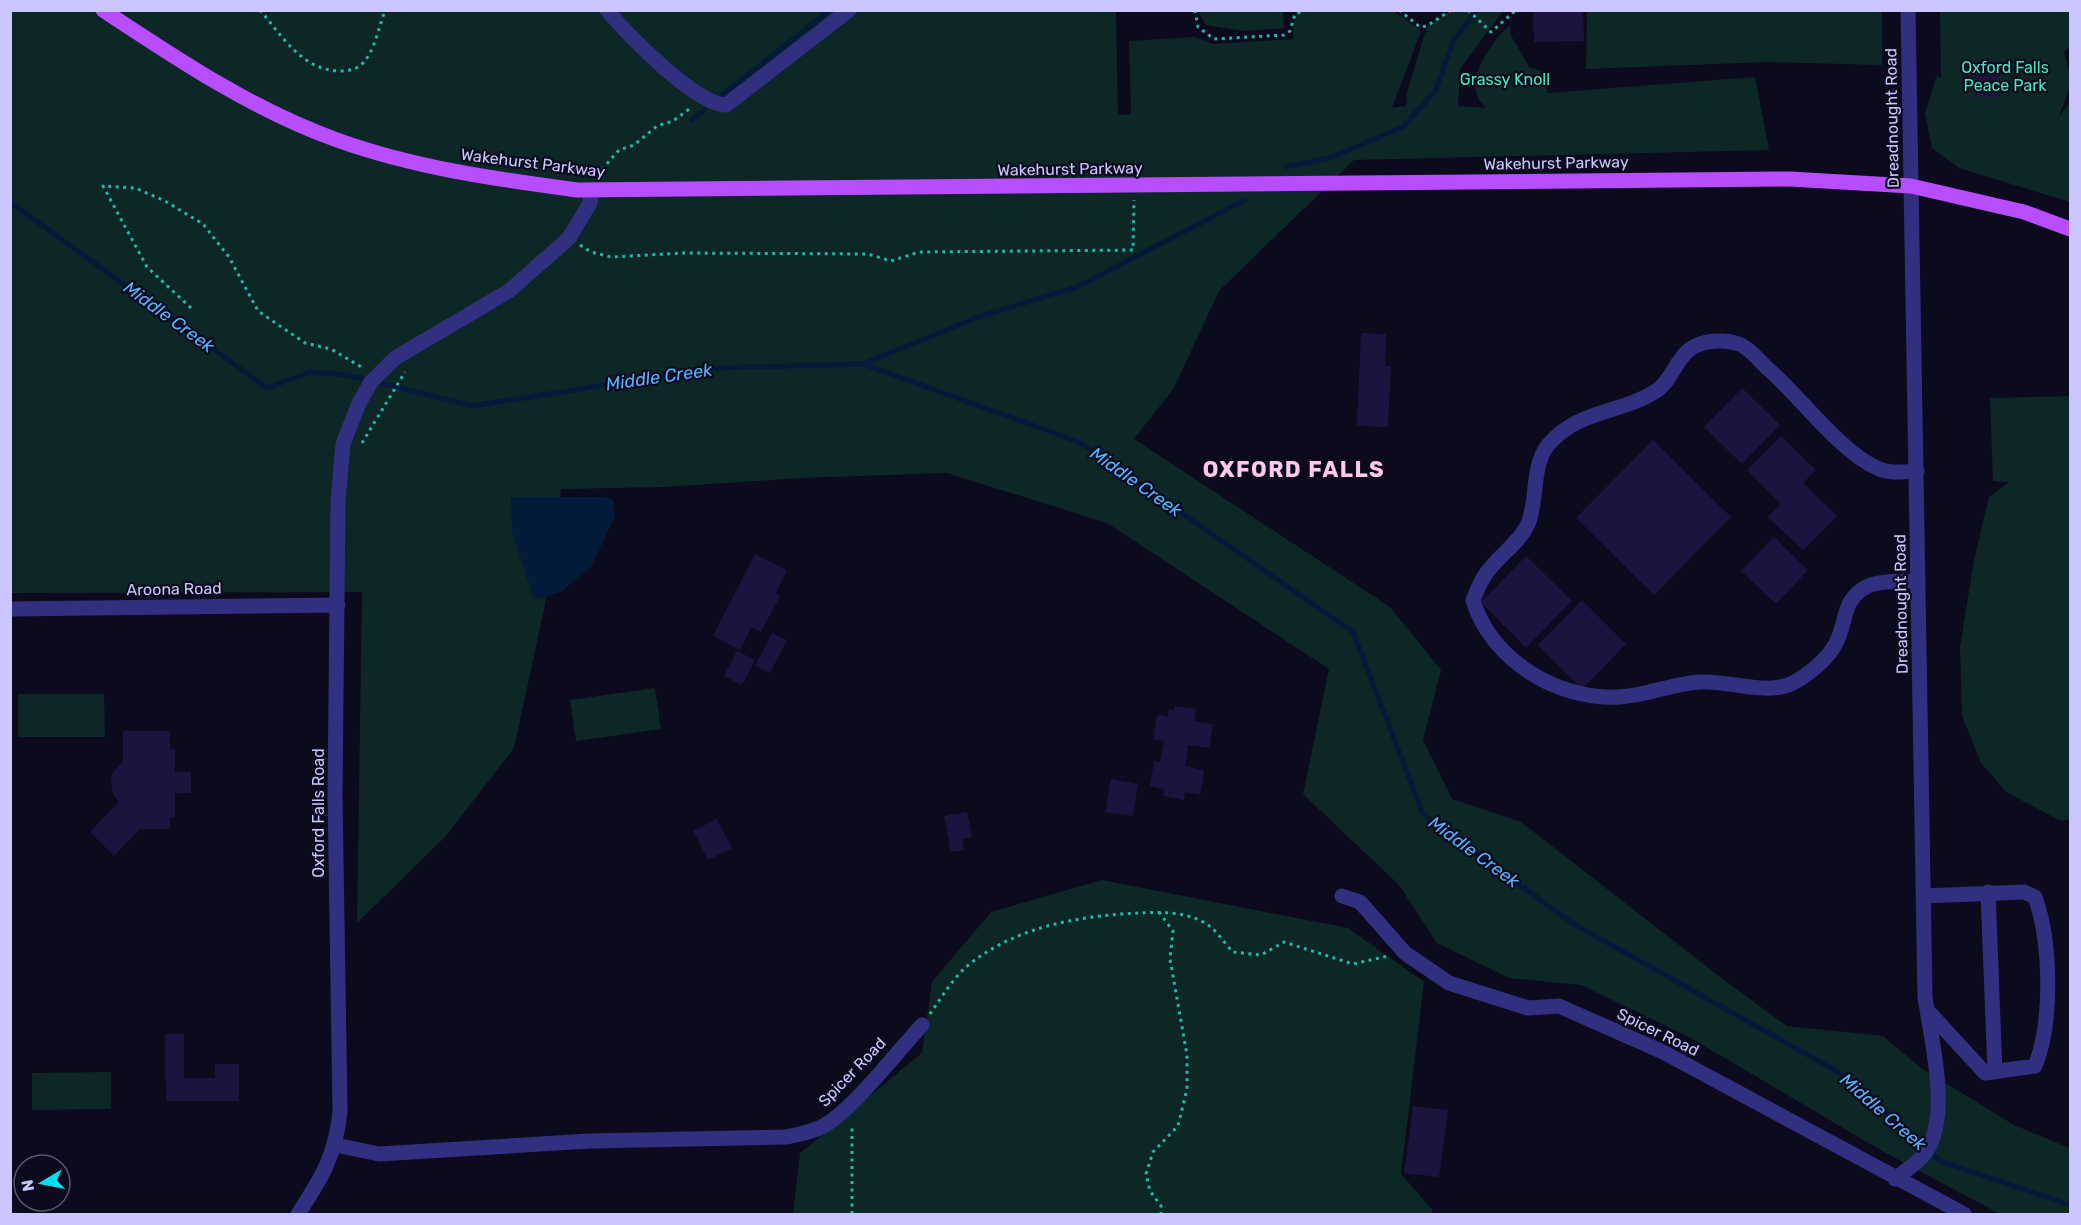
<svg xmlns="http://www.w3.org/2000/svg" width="2081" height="1225" viewBox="0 0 2081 1225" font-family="Rubik,sans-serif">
<rect width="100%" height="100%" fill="#0c0a1d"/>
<!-- green -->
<path fill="#0c2726" d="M1384,10l10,1 27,20 -29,77 14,-2 1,-14 20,-66 24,-15h52l-43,58 -2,37 28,2c-7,-7 -11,-14 -11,-25 1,-16 22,-49 35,-57l1,10 19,32 15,3 2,22 208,-16 14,73 -415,10 -135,131 -45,97 -40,51 256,168 51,63 -18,70 29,59 69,23 203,158 63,46 96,10 38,32 93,57 56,23v66h-70l-118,-63 -191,-113 -110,-53 -72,-7 -72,-35 -38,-58 -96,-91 26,-125 -222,-146 -160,-50 -146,5 -138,9 -102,2 -16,116 -31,143 -68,88 -89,87 5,-331 -351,1 -1,-582h1106l2,104 13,-1 -2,-73 66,-4 18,7 80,-5 2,-25 3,-3z
M1198,11h85l1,17 -39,3 -39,-6z
M1587,11h295v54l-115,-3 -181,7z
M1940,11h130v34l-6,8c10,26 5,40 -6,65l12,-16v100l-111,-34 -27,-20 -7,-35 12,-38 4,3z
M2070,396v424h-11l-53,-28 -25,-29 -19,-47 -2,-69 14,-87 15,-63 20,-15 -16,-1 -3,-83z
M655,688l6,41 -85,12 -6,-41z
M18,694h86l1,43h-87z
M1102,880l246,48 76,54 -23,192 31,35v5h-639l7,-61 122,-100 10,-71 59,-70z
M111,1072v37l-79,1v-37z"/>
<!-- water -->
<path fill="#041a3b" d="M511,497h94l8,3 2,16 -24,51 -30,25 -27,8 -22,-68z"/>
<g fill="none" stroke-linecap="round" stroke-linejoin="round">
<!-- stream -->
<path stroke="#041a3b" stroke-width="5" d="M722,95l108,-85
M692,120l12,-10
M1286,167l43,-9 74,-31 33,-37 17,-49 24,-31
M10,202l257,186 43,-16 37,3 126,31 238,-38 152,-4 216,78 274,190 70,182 149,109 268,150 100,88 130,44
M863,364l115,-47 99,-30 168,-87"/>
</g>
<!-- building -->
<path fill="#1c143f" d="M1533,10h50l1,31 -50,1z
M1999,64l1,33h-25v-32z
M1361,333l25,1 -1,32h6l-3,61 -31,-1z
M1742,388l38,37 -38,39 -38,-37z
M1781,436l35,34 -13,13 34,33 -34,34 -35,-33 13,-13 -34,-34z
M1653,440l78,77 -77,78 -78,-77z
M1774,537l34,33 -32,34 -35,-33z
M755,554l32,16 -11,23 4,3 -19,36 -10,-5 -11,23 -27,-14z
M1526,556l46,45 -46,47 -45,-46z
M1582,600l44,44 -44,45 -44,-44z
M772,633l15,7 -17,33 -15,-7z
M737,651l18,9 -13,25 -18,-9z
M1175,706l21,3 -2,12 19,3 -4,24 -21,-3 -3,21 19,4 -4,25 -15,-3 -1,8 -21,-4 1,-7 -14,-3 4,-25 6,1 4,-21 -11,-2 4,-24 11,2 1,-8 5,1z
M123,731h47v18h5v23h16v21h-16v24h-5v12h-30l-26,27 -24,-24 29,-30 -6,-7 -2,-15 2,-8 10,-11z
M1111,779l27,5 -5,32 -28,-4z
M967,812l5,25 -10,2 2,11 -13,2 -7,-36z
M717,819l15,29 -24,12 -15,-29z
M165,1034h19v44h31v-14h24v37h-73z
M1413,1106l35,4 -9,67 -35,-4z"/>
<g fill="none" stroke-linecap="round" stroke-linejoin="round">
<!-- path -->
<path stroke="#22b7a9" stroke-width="3" stroke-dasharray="3 4.5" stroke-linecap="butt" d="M260,10c22,26 42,60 79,61 9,0 18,-1 25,-9 11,-13 15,-35 21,-52
M1164,10v1
M1195,10l3,17 16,12 70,-4 6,-4 5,-17 10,-4
M1399,10l21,17 7,-1 24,-16
M1468,10l23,22 25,-22
M597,175l22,-25 15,-5 23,-19 16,-5 19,-14
M580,245l11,7 20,5 73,-4 184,1 23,7 28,-9 214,-2 1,-50
M191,308l-44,-41 -44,-81 32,2 30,13 38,23 26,33 29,54 47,32 26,6 32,19
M362,443l43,-71
M1159,912l14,19 -3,28 17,96v34l-9,37 -25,26 -7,22 4,17 11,15v8
M930,1014c11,-16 22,-34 36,-47 48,-40 111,-51 172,-54 23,-1 50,-2 70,12 9,6 17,19 25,27l28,3 23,-13 69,22 35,-8
M852,1214v-90"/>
<!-- minor -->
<path stroke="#313080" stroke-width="15" d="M607,10c21,25 88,94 119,95l123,-95
M1917,471c-14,1 -28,3 -40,-3 -38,-17 -78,-73 -111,-101 -7,-7 -18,-20 -27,-23 -15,-5 -36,-4 -49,5 -14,10 -19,33 -34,42 -35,23 -78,18 -108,54 -17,22 -10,55 -20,79 -8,17 -23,27 -35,41 -10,10 -15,23 -20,35 18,60 84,100 145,97 27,-1 53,-13 81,-15 29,-2 68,14 94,1 15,-8 36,-25 43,-40 11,-21 6,-45 32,-57 13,-6 36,-4 50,-5
M10,609l328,-4
M1988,892l7,180
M1342,896l18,6 45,51 44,30 79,25 31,-2 104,46 301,162
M1923,896l101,-4 11,5c16,44 18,125 0,169l-50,7 -58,-63
M336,1145l43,9 211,-13 196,-4c14,-3 27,-5 39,-12 29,-17 73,-74 97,-100
M1895,1179c10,-8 24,-17 31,-27 25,-37 5,-113 -1,-155l-17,-987
M298,1214c23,-35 38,-59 42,-103l-5,-316 3,-293 5,-58 16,-41 12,-21 24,-24 114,-67 60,-53 21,-35 1,-12"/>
<!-- major -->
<path stroke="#b74dff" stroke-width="15" d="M103,10c74,49 150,100 234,130 78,28 158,39 240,50l1213,-11 121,7 113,26 46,17"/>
</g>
<g text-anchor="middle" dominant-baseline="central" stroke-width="4.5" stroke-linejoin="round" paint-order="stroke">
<!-- park labels -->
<g font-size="16" fill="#48e8bc" stroke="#0c0a1d">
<text x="2005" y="67">Oxford Falls<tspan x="2005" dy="18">Peace Park</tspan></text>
<text x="1505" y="79">Grassy Knoll</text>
</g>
<!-- street labels -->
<g font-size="16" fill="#cbc6ff" stroke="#0c0a1d">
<text transform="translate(1892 118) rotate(-91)">Dreadnought Road</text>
<text transform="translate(533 163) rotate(7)">Wakehurst Parkway</text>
<text transform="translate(1556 163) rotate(-1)">Wakehurst Parkway</text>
<text transform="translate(1070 169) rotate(-1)">Wakehurst Parkway</text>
<text transform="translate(174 589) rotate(-1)">Aroona Road</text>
<text transform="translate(1901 604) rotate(-91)">Dreadnought Road</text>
<text transform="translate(318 813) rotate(-90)">Oxford Falls Road</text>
<text transform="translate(1658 1032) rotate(26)">Spicer Road</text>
<text transform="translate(852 1072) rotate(-46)">Spicer Road</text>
</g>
<!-- water labels -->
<g font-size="18" font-style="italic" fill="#54b4ff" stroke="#0c0a1d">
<text transform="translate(169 317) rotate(36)">Middle Creek</text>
<text transform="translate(659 377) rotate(-8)">Middle Creek</text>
<text transform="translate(1136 482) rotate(35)">Middle Creek</text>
<text transform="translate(1474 852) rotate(36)">Middle Creek</text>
<text transform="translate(1883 1112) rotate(41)">Middle Creek</text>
</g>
<!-- district labels -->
<g font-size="22" font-weight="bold" letter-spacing="1.5" fill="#ffc8ec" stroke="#0c0a1d">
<text x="1294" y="469">OXFORD FALLS</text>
</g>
</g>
<!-- border -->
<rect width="2081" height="1225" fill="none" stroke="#cbc6ff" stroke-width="24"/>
<!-- north arrow -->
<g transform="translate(42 1183) rotate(260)"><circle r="28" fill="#0c0a1d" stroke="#585577" stroke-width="1.5"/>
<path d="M0-4.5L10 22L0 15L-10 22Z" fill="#00dff1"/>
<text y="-9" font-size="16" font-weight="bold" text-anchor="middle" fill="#cbc6ff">N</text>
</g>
</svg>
